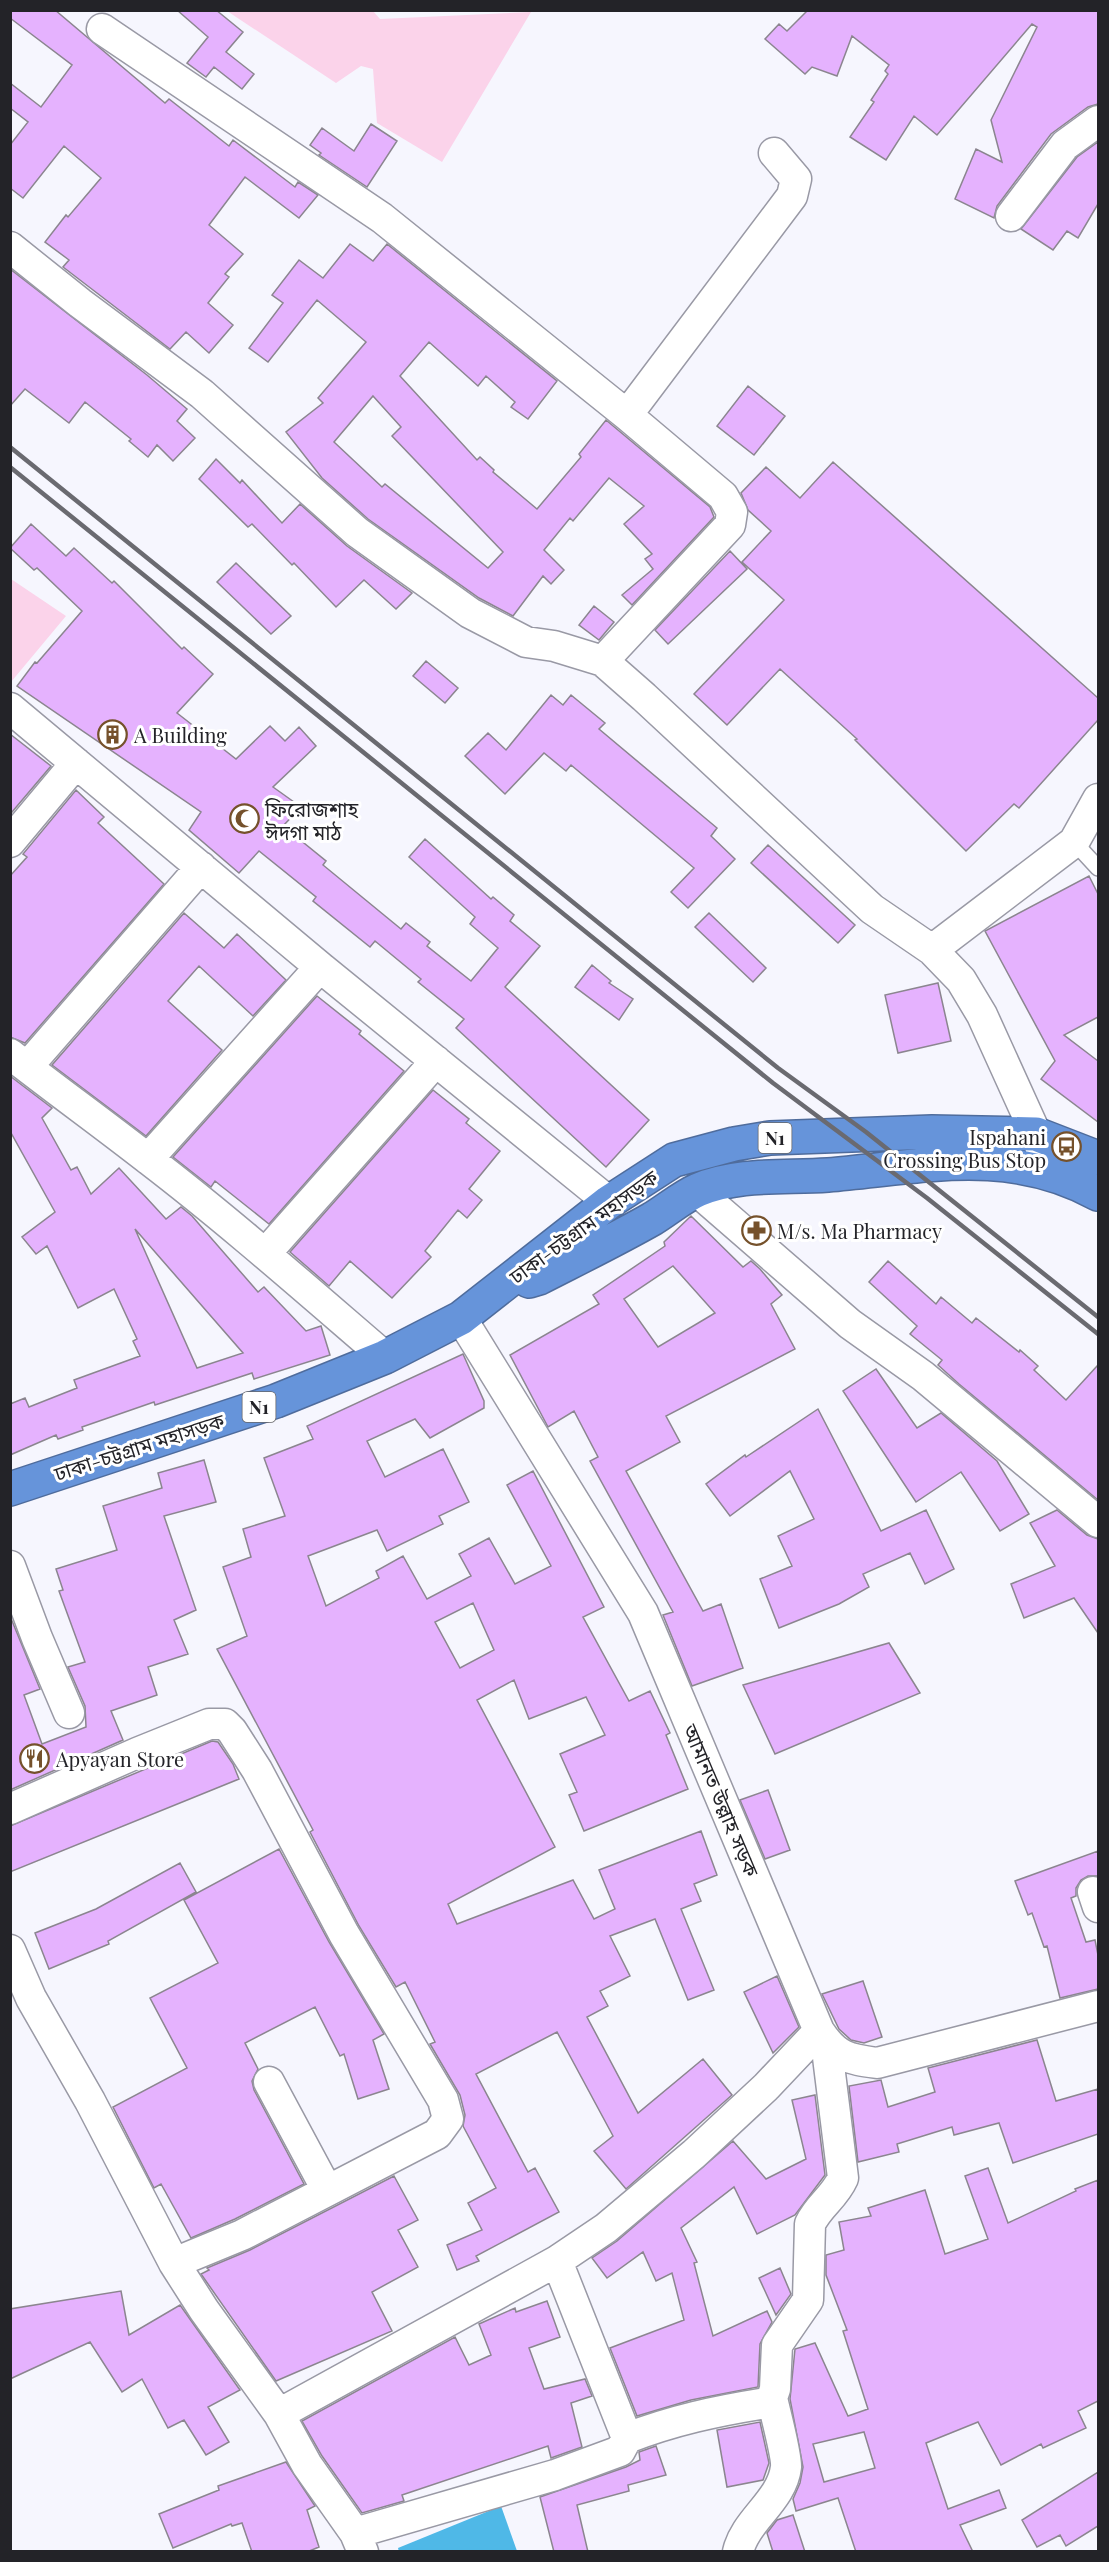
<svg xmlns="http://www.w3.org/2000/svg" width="1109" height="2562" viewBox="0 0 1109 2562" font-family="'Playfair Display','Noto Sans Bengali',serif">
<rect width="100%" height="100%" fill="#f6f6fe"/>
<!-- green -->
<path fill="#fbd3ea" d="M227,11h146l7,8 151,-7 -89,150 -65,-39 -4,-54 -12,-3 -25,17z
M11,579l55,37 -55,66z"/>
<!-- water -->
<path fill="#4fb8e7" d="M501,2506l16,45 -118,1 -1,-4z"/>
<!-- building -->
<path fill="#e5b2fe" stroke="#8b858f" stroke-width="1.5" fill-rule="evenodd" d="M10,10h45l110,93 4,-4 60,47 4,-6 62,47 3,-5 20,13 -19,23 -54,-41 -36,48 34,29 -18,20 4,3 -21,26 25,22 -24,28 -23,-21 -16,17 -107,-82 6,-7 -24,-18 21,-27 2,2 33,-39 -37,-32 -41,52 -13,-10v-43l18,-23 -18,-14v-25l31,24 31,-42 -62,-47z
M177,10h39l27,22 -17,20 28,22 -12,15 -28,-22 -8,10 -19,-14 21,-26z
M808,10h290v94l-10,3 -37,27 -54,72 -3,12 -39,-19 21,-50 26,13 -11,-42 46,-93 -5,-3 -95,111 -23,-19 -28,44 -36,-23 24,-35 -3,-2 17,-26 -3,-3 4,-6 -37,-29 -15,40 -25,-9 -7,7 -40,-35 14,-15 8,7z
M371,124l26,17 -30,46 -48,-32 2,-2 -11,-8 12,-17 32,23z
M1098,142v62l-20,34 -11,-7 -14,19 -32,-21 56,-72z
M350,244l23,17 14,-17 170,137 -29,38 -17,-12 4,-5 -29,-26 -8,10 -49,-44 -29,34 77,84 3,-3 14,13 -1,2 44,37 44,-52 -2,-3 27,-34 104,87 4,10 -82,88 -10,-10 31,-26 -8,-10 7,-5 -28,-30 20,-18 -35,-28 -36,43 -3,-3 -26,32 20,20 -13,14 -8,-8 -30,40 -34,-18 -111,-79 -46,-41 -36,-46 37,-29 -5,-5 48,-56 -49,-42 -49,62 -19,-14 34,-45 -11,-8 27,-35 24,18zM373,396l28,31 -9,9 111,116 -15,16 -103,-84 -3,3 -48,-45z
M10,269l137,106 40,34 -10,12 18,17 -22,23 -16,-16 -9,12 -19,-16 2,-2 -46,-37 -16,21 -44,-34 -15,17z
M748,386l37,30 -31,39 -37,-29z
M216,459l24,24 2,-3 40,43 18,-19 47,42 65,47 -16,16 -32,-29 -28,27 -42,-44 -2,2 -40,-41 -4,3 -49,-48z
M833,462l265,236v22l-79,88 -5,-4 -48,47 -111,-111 2,-1 -77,-70 -53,56 -33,-31 90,-94 -42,-38 29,-31 -23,-21 -7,-17 25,-26 34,31z
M31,524l35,32 8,-8 38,35 2,-2 68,68 2,-2 29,27 -36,39 59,46 34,-33 15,15 14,-14 17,19 -43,41 28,20 -18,19 43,35 -3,4 78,64 5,-6 24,19 -3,4 44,35 27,-33 -28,-24 5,-7 -66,-60 16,-18 66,60 2,-2 21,18 -4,6 30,25 -35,41 144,133 -43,47 -150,-139 8,-9 -46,-37 3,-3 -46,-38 -5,6 -57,-46 3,-4 -57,-46 -20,22 -50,-43 12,-18 -184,-126 18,-24 2,1 45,-52 -45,-43 -3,2 -24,-22z
M730,551l17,18 -79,75 -13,-14z
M236,563l55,53 -20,18 -54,-52z
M594,606l20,16 -15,18 -20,-15z
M426,661l32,27 -13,15 -32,-27z
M551,695l12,10 8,-10 34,28 -6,6 118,99 -6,8 24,23 -47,49 -17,-16 23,-24 -123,-103 -5,6 -22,-18 -39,41 -40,-38 23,-23 18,17z
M10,734l41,32 -39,46 -2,-1z
M76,790l28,27 -6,6 66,61 -139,159 -15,-6v-161l17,-19 -4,-3z
M768,845l87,80 -17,18 -87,-80z
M1089,876l9,18v123l-34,18 34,26v61l-57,-43 14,-18 -70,-130z
M184,913l40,35 13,-14 49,46 -33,36 -54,-50 -31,35 54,49 -76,86 -94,-71z
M709,913l57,55 -13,14 -58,-55z
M592,965l19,16 -2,2 24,16 -14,21 -44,-33z
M938,983l13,58 -53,12 -13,-58z
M317,996l44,35 -2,3 45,37 -135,153 -54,-43 -4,6 -38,-30z
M10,1076l42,32 -10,10 29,52 6,-3 14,27 28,-26 47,51 15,-12 11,9 66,76 6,-5 42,44 15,-5 9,29 -76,24 -2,-6 -97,32 -1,-3 -72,25 1,3 -25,9 -2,-4 -46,20v-51l15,-6 4,9 48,-19 -3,-8 66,-24 -7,-15 4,-2 -23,-50 -36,19 -31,-62 -11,8 -14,-17 33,-25 -45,-81zM135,1229l108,124 -46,15z
M433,1090l36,29 -3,4 34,28 -31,38 13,11 -15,18 -9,-8 -33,41 6,6 -39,41 -42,-37 -21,25 -39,-34z
M691,1216l52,51 8,-6 9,8 22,26 -11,9 24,45 -129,67 14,26 -54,29 77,140 18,-7 22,64 -51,18 -29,-71 10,-3 -83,-151 8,-4 -24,-46 -26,16 -38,-72 89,-51 -6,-9 72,-49 -1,-4zM673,1266l42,47 -57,34 -34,-48z
M888,1261l48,43 5,-7 31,26 4,-5 43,34 1,-2 18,16 -4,4 32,30 32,-35v135l-139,-116 -21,-19 4,-5 -32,-26 7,-8 -48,-44z
M463,1354l21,47v7l-54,30 -15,-19 -48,22 18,36 58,-28 26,53 -30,14 4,8 -56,27 -10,-21 -69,26 18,50 53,-28 -3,-7 27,-15 24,43 44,-23 -12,-22 30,-16 26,46 36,-18 -44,-81 26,-14 71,136 -21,10 46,84 21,-10 20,42 -4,2 22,54 -104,42 -15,-36 8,-3 -17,-38 45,-19 -19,-38 -57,22 -15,-39 -37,20 78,147 -107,57 9,20 116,-44 21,39 21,-10 -16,-39 102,-39 16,44 -23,9 7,17 -20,8 33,81 -26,10 -33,-81 -45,17 20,40 -30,15 8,15 -21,11 51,96 65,-54 29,36 -106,94 -32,-38 19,-15 -56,-104 -81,42 52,98 7,-4 24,44 -83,44 3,5 -22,9 -10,-25 35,-15 -14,-27 28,-15 -33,-62 2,-11 -5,-20 -30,-51 5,-2 -30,-60 -9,5 -37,-61 -49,-94 3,-2 -96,-181 30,-13 -24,-69 28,-10 -8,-28 42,-13 -21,-58 49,-19 -6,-13zM473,1603l21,47 -34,18 -25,-46z
M876,1369l41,59 24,-15 56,48 32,53 -29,17 -39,-59 -45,30 -73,-111z
M818,1409l63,122 45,-21 28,59 -29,15 -15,-31 -47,21 6,13 -30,17 -60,24 -19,-49 32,-13 -14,-30 36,-17 -24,-48 -60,45 -24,-32 39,-29 1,2z
M204,1460l12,42 -52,14 32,94 -22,10 14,34 -40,13 9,28 -46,16 12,29 -113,50v-174l30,73 -16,6 18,49 44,-17 -1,-21 -17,-39 17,-5 -26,-71 4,-1 -7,-21 61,-19 -14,-44 59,-18 -4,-15z
M1057,1510l30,25 11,4v94l-24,-35 -50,20 -13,-34 44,-18 -25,-43z
M889,1643l31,50 -145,61 -32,-69z
M212,1741l6,1 15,22 6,15 -229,93v-46z
M768,1790l22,60 -25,9 -25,-59z
M279,1849l50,93 55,92 -11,6 16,49 -31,10 -14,-45 -4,2 -25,-49 -70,36 13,26 -6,12 2,9 50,94 -69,35 -44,19 -30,-54 -7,4 -41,-81 74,-39 -37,-70 68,-35 -34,-63z
M1098,1851v25h-10l-7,4 -5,8v8l-5,2 15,44 9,-2 3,15v34l-38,9 -13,-52 -3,1 -12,-34 -4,2 -13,-34z
M180,1863l16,29 -88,49 1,3 -60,25 -14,-36 61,-24z
M777,1976l22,51 -26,26 -29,-61z
M863,1981l19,56 -18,6 -13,-3 -12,-11 -17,-35z
M1037,2040l19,61 42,-12v45l-85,29 -14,-40 -45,12 -2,-8 -55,17 2,8 -41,10 -9,-76 32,-6 7,27 47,-15 -7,-24z
M815,2095l10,80 -30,40 -38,19 -23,-47 -53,41 16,34 -3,1 19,73 54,-25 5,11 -12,22 -2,43 -67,13 -54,16 -27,-68 74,-28 -12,-47 -16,8 -13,-29 -36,26 -15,-20 25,-17 116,-100 33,38 40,-20 -14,-59z
M988,2168l20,55 68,-32 -1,-2 23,-9v221l-20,10 8,17 -43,20 -2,-4 -40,21 -23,-43 -52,21 22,66 51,-19 7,18 -46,17 13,27h-117l-18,-54 -42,13 -3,-12 7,-16 3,-16 -13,-68 5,-50 20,-6 33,73 20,-7 -25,-78 4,-1 -21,-55v-20l18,-5 -5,-28 32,-6 -3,-8 57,-18 20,64 43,-15 -23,-63zM864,2432l11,36 -51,14 -11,-38z
M394,2176l24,44 -20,10 20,37 -46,25 20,39 -116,50 -75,-107 8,-4 -2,-2 43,-18z
M780,2268l11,26 -15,21 -17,-37z
M121,2291l8,44 51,-30 60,85 -32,17 21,35 -23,13 -22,-35 -16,8 -26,-49 -20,13 -32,-50 -80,37v-70z
M547,2301l13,36 -31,11 15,41 41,-10 7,17 -21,7 11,44 -31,11 -3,-12 -146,49 2,6 -42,12 -40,-57 -20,-35 153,-84 14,28 22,-10 -12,-31 36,-16 1,4z
M760,2422l9,41 -6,17 -36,7 -10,-57z
M656,2446l10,29 -38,10 1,6 -52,14 11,47h-34l-14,-55 86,-30 14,-7 -1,-8z
M286,2462l29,44 -8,4 12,37 -12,5h-55l-10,-29 -10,3 -1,-2 -58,24 -14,-34 60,-24 -1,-4z
M1098,2472v54l-32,20 -6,-11 -23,12 -15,-27z
M793,2515l12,37h-32l-6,-19 10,-13z"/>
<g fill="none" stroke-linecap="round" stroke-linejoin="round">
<defs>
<path id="lane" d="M1074,842l24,26"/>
<path id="street" d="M102,29l280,189 245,197 96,81 9,16 -2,13 -127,136
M1011,216l54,-71 33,-24
M10,247l70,56 122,91 155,138 113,81 56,29 28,4 49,15 41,36 228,212 60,41 29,30 21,35 54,119 7,21
M627,415l165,-219 4,-17 -22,-26
M10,708l310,259 289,235
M10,842l66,-79
M932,950l142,-108 24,-43
M10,1054c46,36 92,69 138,105 81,62 159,131 237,198
M27,1067l174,-200
M148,1159l172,-192
M697,1191l153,133 73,52 175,146
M265,1254l171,-193
M461,1318l182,295 176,418c17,26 29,28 58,32l221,-57
M10,1566l27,72 32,75
M10,1809l127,-56 72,-29h16l7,7 25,39 87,164 99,166 5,19 -11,15 -195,101 -68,28
M1093,1892l5,15
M10,1950l21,48 59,103 84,162 30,47 75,104 28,51 48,68 8,19
M269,2082l58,108
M557,2261l70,177c47,-18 89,-27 139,-35l6,-5 3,-9 2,-44 31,-45 2,-76c9,-19 24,-26 33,-46l-17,-137
M279,2414l278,-153 49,-33 88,-74 72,-67 53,-56
M355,2533l200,-58 65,-24 7,-13
M738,2552c7,-32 44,-51 48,-85 1,-11 -11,-55 -14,-69"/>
<path id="highway" d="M529,1281l10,-3c37,-19 76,-38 113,-59 15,-9 30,-22 46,-29 41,-17 87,-12 130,-15 94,-8 182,-30 270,19
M10,1489l266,-88 109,-44 76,-39 148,-116 65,-42 60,-16 36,-6 162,-6 104,2 62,24"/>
</defs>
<!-- lane casing -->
<use href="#lane" stroke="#9999a5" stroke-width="18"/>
<!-- street casing -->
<use href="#street" stroke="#9999a5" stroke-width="33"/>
<!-- highway casing -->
<use href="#highway" stroke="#4f6c9c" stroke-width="36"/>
<!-- lane -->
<use href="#lane" stroke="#fff" stroke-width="15"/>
<!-- street -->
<use href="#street" stroke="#fff" stroke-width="30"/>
<!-- highway -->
<use href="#highway" stroke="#6694da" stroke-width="33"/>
<!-- rail -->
<path stroke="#6a6a70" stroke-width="4.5" d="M10,447l768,621 88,64 232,185
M10,467l763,616 154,115 171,136"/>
</g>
<!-- icons -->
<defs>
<symbol id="building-ring" viewBox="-11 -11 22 22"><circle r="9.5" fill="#fff" stroke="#75512b" stroke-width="1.5"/><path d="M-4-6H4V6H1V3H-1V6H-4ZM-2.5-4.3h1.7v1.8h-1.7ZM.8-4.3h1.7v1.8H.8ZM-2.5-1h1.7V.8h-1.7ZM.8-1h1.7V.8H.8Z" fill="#75512b"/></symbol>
<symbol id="mosque-ring" viewBox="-11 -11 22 22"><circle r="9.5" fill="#fff" stroke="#75512b" stroke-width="1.5"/><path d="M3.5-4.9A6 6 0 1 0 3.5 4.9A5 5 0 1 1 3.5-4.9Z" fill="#75512b"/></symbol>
<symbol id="bus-ring" viewBox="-11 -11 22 22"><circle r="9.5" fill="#fff" stroke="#75512b" stroke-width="1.5"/><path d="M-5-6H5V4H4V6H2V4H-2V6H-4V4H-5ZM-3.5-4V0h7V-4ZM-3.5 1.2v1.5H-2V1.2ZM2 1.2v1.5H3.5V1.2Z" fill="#75512b"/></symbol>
<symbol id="pharmacy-ring" viewBox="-11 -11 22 22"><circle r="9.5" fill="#fff" stroke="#75512b" stroke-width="1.5"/><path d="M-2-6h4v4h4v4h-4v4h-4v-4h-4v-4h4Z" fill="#75512b"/></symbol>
<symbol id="restaurant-ring" viewBox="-11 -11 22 22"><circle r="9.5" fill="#fff" stroke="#75512b" stroke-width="1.5"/><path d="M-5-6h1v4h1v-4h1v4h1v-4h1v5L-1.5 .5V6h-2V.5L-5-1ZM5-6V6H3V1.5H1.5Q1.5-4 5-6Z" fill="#75512b"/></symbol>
</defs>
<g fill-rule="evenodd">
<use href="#building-ring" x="96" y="718" width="33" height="33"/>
<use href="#mosque-ring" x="228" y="802" width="33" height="33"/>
<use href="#bus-ring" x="1050" y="1130" width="33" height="33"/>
<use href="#pharmacy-ring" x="740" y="1214" width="33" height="33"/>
<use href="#restaurant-ring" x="18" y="1742" width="33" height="33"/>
</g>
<g text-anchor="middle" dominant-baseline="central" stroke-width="6" stroke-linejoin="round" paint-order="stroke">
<!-- shield labels -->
<g fill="#fff" stroke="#656568" stroke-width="1.5">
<rect x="758.5" y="1123" width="33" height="30" rx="4.5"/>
<rect x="242.5" y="1392" width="33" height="30" rx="4.5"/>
</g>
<g font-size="18" font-weight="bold" fill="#232328">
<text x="775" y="1138">N1</text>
<text x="259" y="1407">N1</text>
</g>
<!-- poi labels -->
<g font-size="20" fill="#232328" stroke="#fff" text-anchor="start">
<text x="134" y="734">A Building</text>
<text x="265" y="808">ফিরোজশাহ<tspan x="265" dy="23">ঈদগা মাঠ</tspan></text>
<text x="1046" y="1136" text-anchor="end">Ispahani<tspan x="1046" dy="23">Crossing Bus Stop</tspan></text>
<text x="777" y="1230">M/s. Ma Pharmacy</text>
<text x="56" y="1758">Apyayan Store</text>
</g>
<!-- street labels -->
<g font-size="20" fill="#232328" stroke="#fff">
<text transform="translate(583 1226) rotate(-36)">ঢাকা-চট্টগ্রাম মহাসড়ক</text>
<text transform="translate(139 1446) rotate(-18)">ঢাকা-চট্টগ্রাম মহাসড়ক</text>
<text transform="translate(722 1800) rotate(67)">আমানত উল্লাহ সড়ক</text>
</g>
</g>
<!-- border -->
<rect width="1109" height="2562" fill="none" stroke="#232328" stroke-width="24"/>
</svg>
